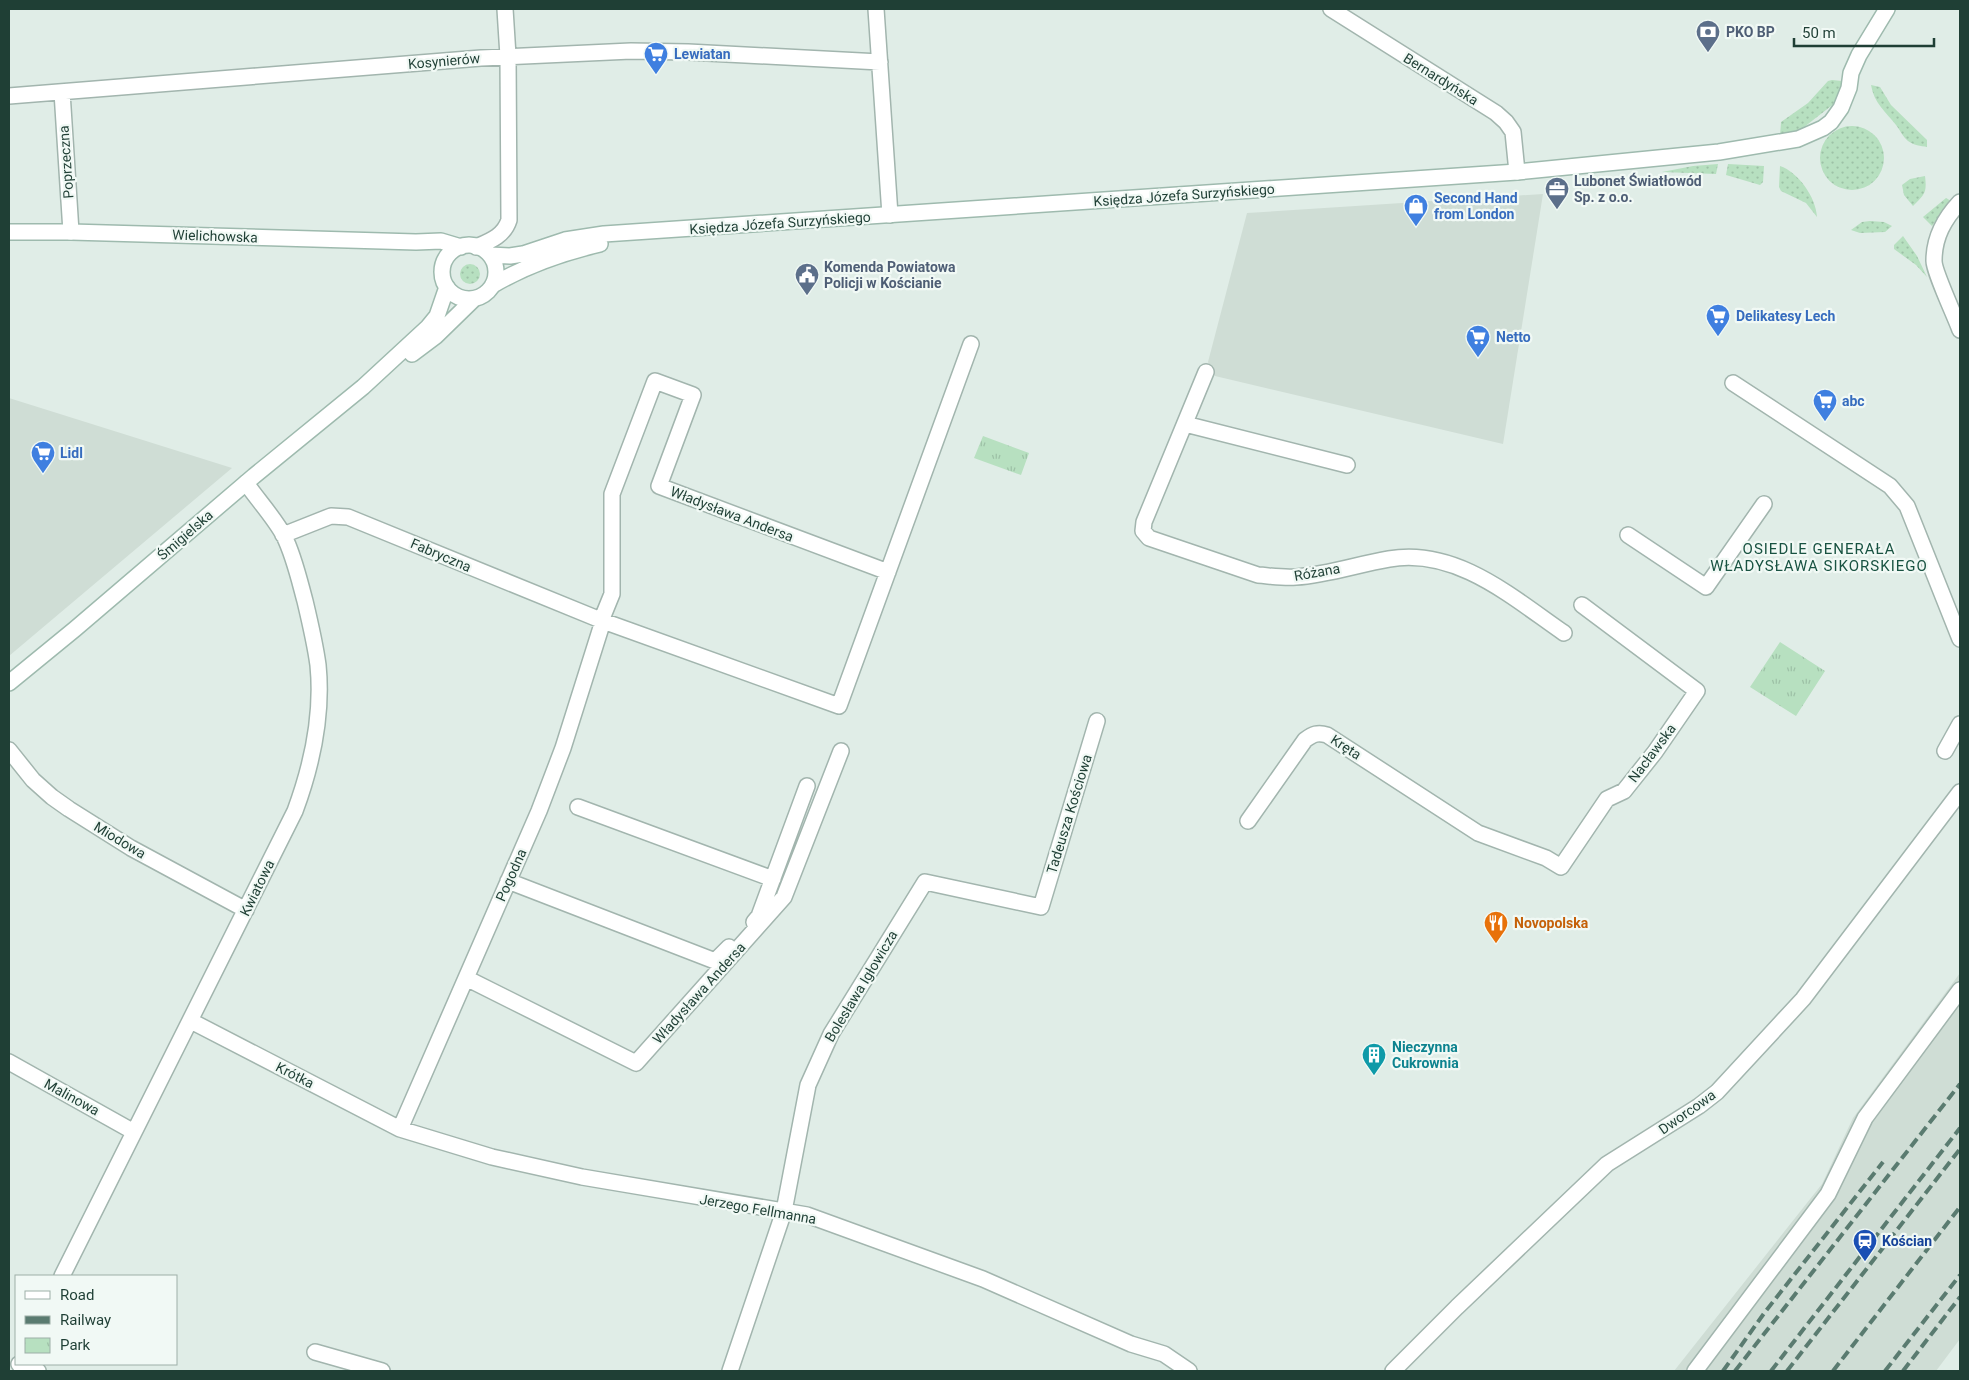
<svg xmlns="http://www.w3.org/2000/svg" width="1969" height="1380" viewBox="0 0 1969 1380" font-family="Roboto,sans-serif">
<defs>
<pattern id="park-tufts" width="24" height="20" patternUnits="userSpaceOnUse" patternTransform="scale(1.25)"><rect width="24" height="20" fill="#b7e0c0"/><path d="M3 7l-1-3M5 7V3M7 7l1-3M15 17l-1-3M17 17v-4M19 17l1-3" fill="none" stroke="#9dc1a6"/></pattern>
<pattern id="garden-dots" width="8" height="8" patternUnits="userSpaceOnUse" patternTransform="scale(1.25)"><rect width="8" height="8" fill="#b7e0c0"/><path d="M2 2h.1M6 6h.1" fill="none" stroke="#9dc1a6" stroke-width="1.8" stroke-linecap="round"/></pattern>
</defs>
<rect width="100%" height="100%" fill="#e0ede7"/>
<!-- built -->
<path fill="#cfddd5" d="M1543,194l-40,250 -288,-68 -7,-14 39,-149z
M9,398l223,70 -223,188z
M1960,973v366l-24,32h-262l148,-187 31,-66z"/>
<!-- park -->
<path fill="url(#park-tufts)" d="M983,436l46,17 -8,22 -47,-17z
M1780,642l45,29 -29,45 -46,-29z"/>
<!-- garden -->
<path fill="url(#garden-dots)" d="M1832,80l10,1 -1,9 -6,13 -36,28 -19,5 1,-14 27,-19 20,-22z
M1871,85l9,2 11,18 36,35v7c-6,-1 -14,-2 -19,-6 -5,-4 -8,-11 -12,-16 -11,-14 -22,-22 -25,-40z
M1820 158a32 32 0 1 1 64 0a32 32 0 1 1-64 0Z
M1718,164l-2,10 -54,-2 31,-6z
M1728,164l36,2 -1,16 -3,3 -34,-10z
M1780,166c18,6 36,31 37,51l-11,-14 -25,-12 -2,-4z
M1925,176c2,17 0,18 -12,30l-9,-11 -2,-10 8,-6z
M1946,198l5,3 -19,25 -9,-9z
M1870,221l14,1 8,4 -7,6 -25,1 -9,-3 11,-8z
M1903,236l14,20 10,21 -11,-12 -22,-16v-4z
M460 274a10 10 0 1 1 20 0a10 10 0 1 1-20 0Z"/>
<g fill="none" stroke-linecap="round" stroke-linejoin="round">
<defs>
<path id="street" d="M876,9l14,206
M1331,9l165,104 10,9 7,10 4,40
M62,92l9,140
M9,96l472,-38 150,-7 57,1 192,10
M1960,202c-16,17 -26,35 -26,59 0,11 21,55 26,69
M476,247c14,-6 28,-11 33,-27l-1,-164 -3,-47
M1206,372l-62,150 -1,9 6,7 109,37c13,1 25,3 38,2 31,-2 63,-13 93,-18 67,-12 124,39 175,74
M1733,383l157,103 17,20 53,133
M1185,424l162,41
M283,535l48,-19 17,1 255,104 -40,127 -24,63 -139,318
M1628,535l78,52 58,-83
M601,621l11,-27v-100l43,-113 38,14 -34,91 229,86
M603,621l236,85 132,-362
M9,750l24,30 19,17 17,12 62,39 115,62
M1945,751l15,-27
M578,807l195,72
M1248,821l57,-81c8,-6 13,-8 22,-5l151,98 68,25 15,9 46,-68 17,-8 31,-39 42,-61 -115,-86
M508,881l207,80 14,-14
M754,922l5,-6 48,-130
M466,978l170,85 148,-166 57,-146
M191,1021l209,108 92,28 90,20 225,38 176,64 148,65 33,10 25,17
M9,1062l125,70
M62,1276l233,-465c17,-46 28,-96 23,-146 -3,-22 -8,-43 -13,-64 -6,-22 -11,-45 -21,-65 -8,-16 -27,-37 -38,-53
M315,1352l67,19
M19,1364l19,7
M730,1371l54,-160 24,-126 23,-51 94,-152 116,25 56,-186
M1393,1371l64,-64 150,-143 92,-58 18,-14 86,-93 157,-207
M1695,1371l133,-177 37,-76 95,-128"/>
<path id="secondary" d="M9,232h62l345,10 25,-1 20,6
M442 272a27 27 0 1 1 54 0a27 27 0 1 1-54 0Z
M490,255l20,1 13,-2 42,-14 39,-6 913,-62 202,-20 79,-13 25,-11 8,-6 10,-14 8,-20 2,-15 8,-18 28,-46
M493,285c34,-20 69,-32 107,-41
M412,354l24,-18 38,-37
M9,683l66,-54 179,-153 109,-89 65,-60 9,-11 10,-29"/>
</defs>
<!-- street casing -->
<use href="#street" stroke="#a2b5ae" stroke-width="18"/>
<!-- secondary casing -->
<use href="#secondary" stroke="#9ebaae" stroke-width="18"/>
<!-- street -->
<use href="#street" stroke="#fff" stroke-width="15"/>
<!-- secondary -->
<use href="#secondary" stroke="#fff" stroke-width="15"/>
<!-- rail -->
<path stroke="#5a7b70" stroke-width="4" stroke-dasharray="10 5" stroke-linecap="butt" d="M1723,1371l42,-59 118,-150
M1735,1371l225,-287
M1771,1371l189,-243
M1787,1371l173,-222
M1833,1371l127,-164
M1885,1371l75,-96
M1903,1371l57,-74"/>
</g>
<!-- icons -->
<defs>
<symbol id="bank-pin" viewBox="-11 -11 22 30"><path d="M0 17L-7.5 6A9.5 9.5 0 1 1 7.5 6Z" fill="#5c6f8a" stroke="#f1f9f5"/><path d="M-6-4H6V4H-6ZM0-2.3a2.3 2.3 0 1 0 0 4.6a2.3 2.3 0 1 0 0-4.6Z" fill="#fff"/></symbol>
<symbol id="supermarket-pin" viewBox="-11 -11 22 30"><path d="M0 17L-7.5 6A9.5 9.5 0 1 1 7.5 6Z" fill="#3f7fe0" stroke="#f1f9f5"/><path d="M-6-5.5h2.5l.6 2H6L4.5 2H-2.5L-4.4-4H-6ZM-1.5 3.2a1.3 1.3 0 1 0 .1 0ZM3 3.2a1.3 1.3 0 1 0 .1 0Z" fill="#fff"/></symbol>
<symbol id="office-pin" viewBox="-11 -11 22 30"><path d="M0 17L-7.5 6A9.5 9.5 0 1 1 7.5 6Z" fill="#5c6f8a" stroke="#f1f9f5"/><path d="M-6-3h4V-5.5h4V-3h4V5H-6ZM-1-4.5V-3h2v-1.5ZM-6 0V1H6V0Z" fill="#fff"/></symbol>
<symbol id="shop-pin" viewBox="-11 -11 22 30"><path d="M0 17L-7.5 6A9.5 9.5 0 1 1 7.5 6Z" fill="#3f7fe0" stroke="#f1f9f5"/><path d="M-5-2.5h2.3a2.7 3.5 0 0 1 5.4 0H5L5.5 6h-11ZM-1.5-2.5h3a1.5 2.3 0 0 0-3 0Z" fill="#fff"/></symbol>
<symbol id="civic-pin" viewBox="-11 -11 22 30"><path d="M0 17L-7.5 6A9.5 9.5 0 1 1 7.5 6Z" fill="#5c6f8a" stroke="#f1f9f5"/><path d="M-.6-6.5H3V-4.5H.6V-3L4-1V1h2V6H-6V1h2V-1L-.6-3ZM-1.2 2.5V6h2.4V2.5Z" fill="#fff"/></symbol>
<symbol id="restaurant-pin" viewBox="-11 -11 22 30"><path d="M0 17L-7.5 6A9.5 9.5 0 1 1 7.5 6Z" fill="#e8710a" stroke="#f1f9f5"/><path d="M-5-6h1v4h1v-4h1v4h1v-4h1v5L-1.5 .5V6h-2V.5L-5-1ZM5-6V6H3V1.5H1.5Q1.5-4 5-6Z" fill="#fff"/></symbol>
<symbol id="building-pin" viewBox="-11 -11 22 30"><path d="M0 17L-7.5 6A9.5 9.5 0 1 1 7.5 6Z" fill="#0f9aa8" stroke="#f1f9f5"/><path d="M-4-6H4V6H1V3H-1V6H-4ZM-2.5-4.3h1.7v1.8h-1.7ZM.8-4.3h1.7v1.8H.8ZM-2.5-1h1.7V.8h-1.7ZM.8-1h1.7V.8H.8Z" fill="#fff"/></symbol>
<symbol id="station-pin" viewBox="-11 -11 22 30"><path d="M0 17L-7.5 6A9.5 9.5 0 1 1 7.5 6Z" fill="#1a4fb4" stroke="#f1f9f5"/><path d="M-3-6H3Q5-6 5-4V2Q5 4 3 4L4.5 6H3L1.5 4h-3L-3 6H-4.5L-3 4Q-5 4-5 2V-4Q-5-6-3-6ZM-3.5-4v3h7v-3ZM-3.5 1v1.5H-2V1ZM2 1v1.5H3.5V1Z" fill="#fff"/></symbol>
</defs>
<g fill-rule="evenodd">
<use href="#bank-pin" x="1694" y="18" width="28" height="38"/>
<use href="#supermarket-pin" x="642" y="40" width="28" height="38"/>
<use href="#office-pin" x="1543" y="175" width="28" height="38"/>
<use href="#shop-pin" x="1402" y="192" width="28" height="38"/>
<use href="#civic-pin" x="793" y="261" width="28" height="38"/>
<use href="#supermarket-pin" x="1704" y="302" width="28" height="38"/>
<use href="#supermarket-pin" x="1464" y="323" width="28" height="38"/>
<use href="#supermarket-pin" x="1811" y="387" width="28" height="38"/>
<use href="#supermarket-pin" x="29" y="439" width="28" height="38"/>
<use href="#restaurant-pin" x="1482" y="909" width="28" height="38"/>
<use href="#building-pin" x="1360" y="1041" width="28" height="38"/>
<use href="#station-pin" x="1851" y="1227" width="28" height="38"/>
</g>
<g text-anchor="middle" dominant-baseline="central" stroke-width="4.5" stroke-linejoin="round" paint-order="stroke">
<!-- service labels -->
<g font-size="14" font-weight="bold" fill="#4e5e75" stroke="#f1f9f5" text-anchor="start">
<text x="1726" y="32">PKO BP</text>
<text x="1574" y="181">Lubonet Światłowód<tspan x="1574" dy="16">Sp. z o.o.</tspan></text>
<text x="824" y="267">Komenda Powiatowa<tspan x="824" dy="16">Policji w Kościanie</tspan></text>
</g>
<!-- shop labels -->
<g font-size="14" font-weight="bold" fill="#366cbe" stroke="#f1f9f5" text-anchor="start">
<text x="674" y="54">Lewiatan</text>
<text x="1434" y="198">Second Hand<tspan x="1434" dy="16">from London</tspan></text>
<text x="1736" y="316">Delikatesy Lech</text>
<text x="1496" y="337">Netto</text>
<text x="1842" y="401">abc</text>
<text x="60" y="453">Lidl</text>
</g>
<!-- street labels -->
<g font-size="14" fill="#1f3f35" stroke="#f1f9f5">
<text transform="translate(444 61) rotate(-5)">Kosynierów</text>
<text transform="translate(1441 79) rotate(32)">Bernardyńska</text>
<text transform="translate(66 162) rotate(-94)">Poprzeczna</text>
<text transform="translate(1184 195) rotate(-4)">Księdza Józefa Surzyńskiego</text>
<text transform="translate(780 223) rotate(-4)">Księdza Józefa Surzyńskiego</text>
<text transform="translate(215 236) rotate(2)">Wielichowska</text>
<text transform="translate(732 514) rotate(21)">Władysława Andersa</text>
<text transform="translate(185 535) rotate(-41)">Śmigielska</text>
<text transform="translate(441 555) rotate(23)">Fabryczna</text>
<text transform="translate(1317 572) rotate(-10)">Różana</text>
<text transform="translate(1346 747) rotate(33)">Kręta</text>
<text transform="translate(1652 753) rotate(-53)">Nacławska</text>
<text transform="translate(1069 814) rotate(-73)">Tadeusza Kościowa</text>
<text transform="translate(120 840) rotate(31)">Miodowa</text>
<text transform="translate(511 875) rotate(-66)">Pogodna</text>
<text transform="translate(257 888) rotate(-64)">Kwiatowa</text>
<text transform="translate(861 986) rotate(-59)">Bolesława Igłowicza</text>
<text transform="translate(699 993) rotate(-48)">Władysława Andersa</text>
<text transform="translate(295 1075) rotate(27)">Krótka</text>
<text transform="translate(72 1097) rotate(29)">Malinowa</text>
<text transform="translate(1687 1112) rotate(-35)">Dworcowa</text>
<text transform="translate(758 1209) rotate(10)">Jerzego Fellmanna</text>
</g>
<!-- food labels -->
<g font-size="14" font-weight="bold" fill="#c56008" stroke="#f1f9f5" text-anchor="start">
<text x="1514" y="923">Novopolska</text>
</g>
<!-- culture labels -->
<g font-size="14" font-weight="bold" fill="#0d838f" stroke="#f1f9f5" text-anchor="start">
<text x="1392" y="1047">Nieczynna<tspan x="1392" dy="16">Cukrownia</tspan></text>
</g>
<!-- transit labels -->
<g font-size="14" font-weight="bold" fill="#164399" stroke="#f1f9f5" text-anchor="start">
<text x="1882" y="1241">Kościan</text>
</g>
<!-- neighbourhood labels -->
<g font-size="15" letter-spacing="1" fill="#195342" stroke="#f1f9f5">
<text x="1819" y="549">OSIEDLE GENERAŁA<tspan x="1819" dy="17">WŁADYSŁAWA SIKORSKIEGO</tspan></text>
</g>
</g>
<!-- border -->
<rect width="1969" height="1380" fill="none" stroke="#1f3f35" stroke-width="20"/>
<!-- legend -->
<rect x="15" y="1275" width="162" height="90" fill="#f1f9f5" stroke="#9dafa8"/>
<rect x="25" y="1291" width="25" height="8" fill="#ffffff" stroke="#9dafa8"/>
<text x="60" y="1300" font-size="15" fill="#1f3f35">Road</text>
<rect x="25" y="1316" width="25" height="8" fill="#5a7b70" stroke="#9dafa8"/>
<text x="60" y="1325" font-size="15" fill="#1f3f35">Railway</text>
<rect x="25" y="1338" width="25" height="15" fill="url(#park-tufts)" stroke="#9dafa8"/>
<text x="60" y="1350" font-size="15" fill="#1f3f35">Park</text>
<!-- scale -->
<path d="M1794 38v8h140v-8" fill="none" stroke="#1f3f35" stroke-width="2.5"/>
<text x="1802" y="38" font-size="15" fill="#1f3f35" stroke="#f1f9f5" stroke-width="4" paint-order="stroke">50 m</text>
</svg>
